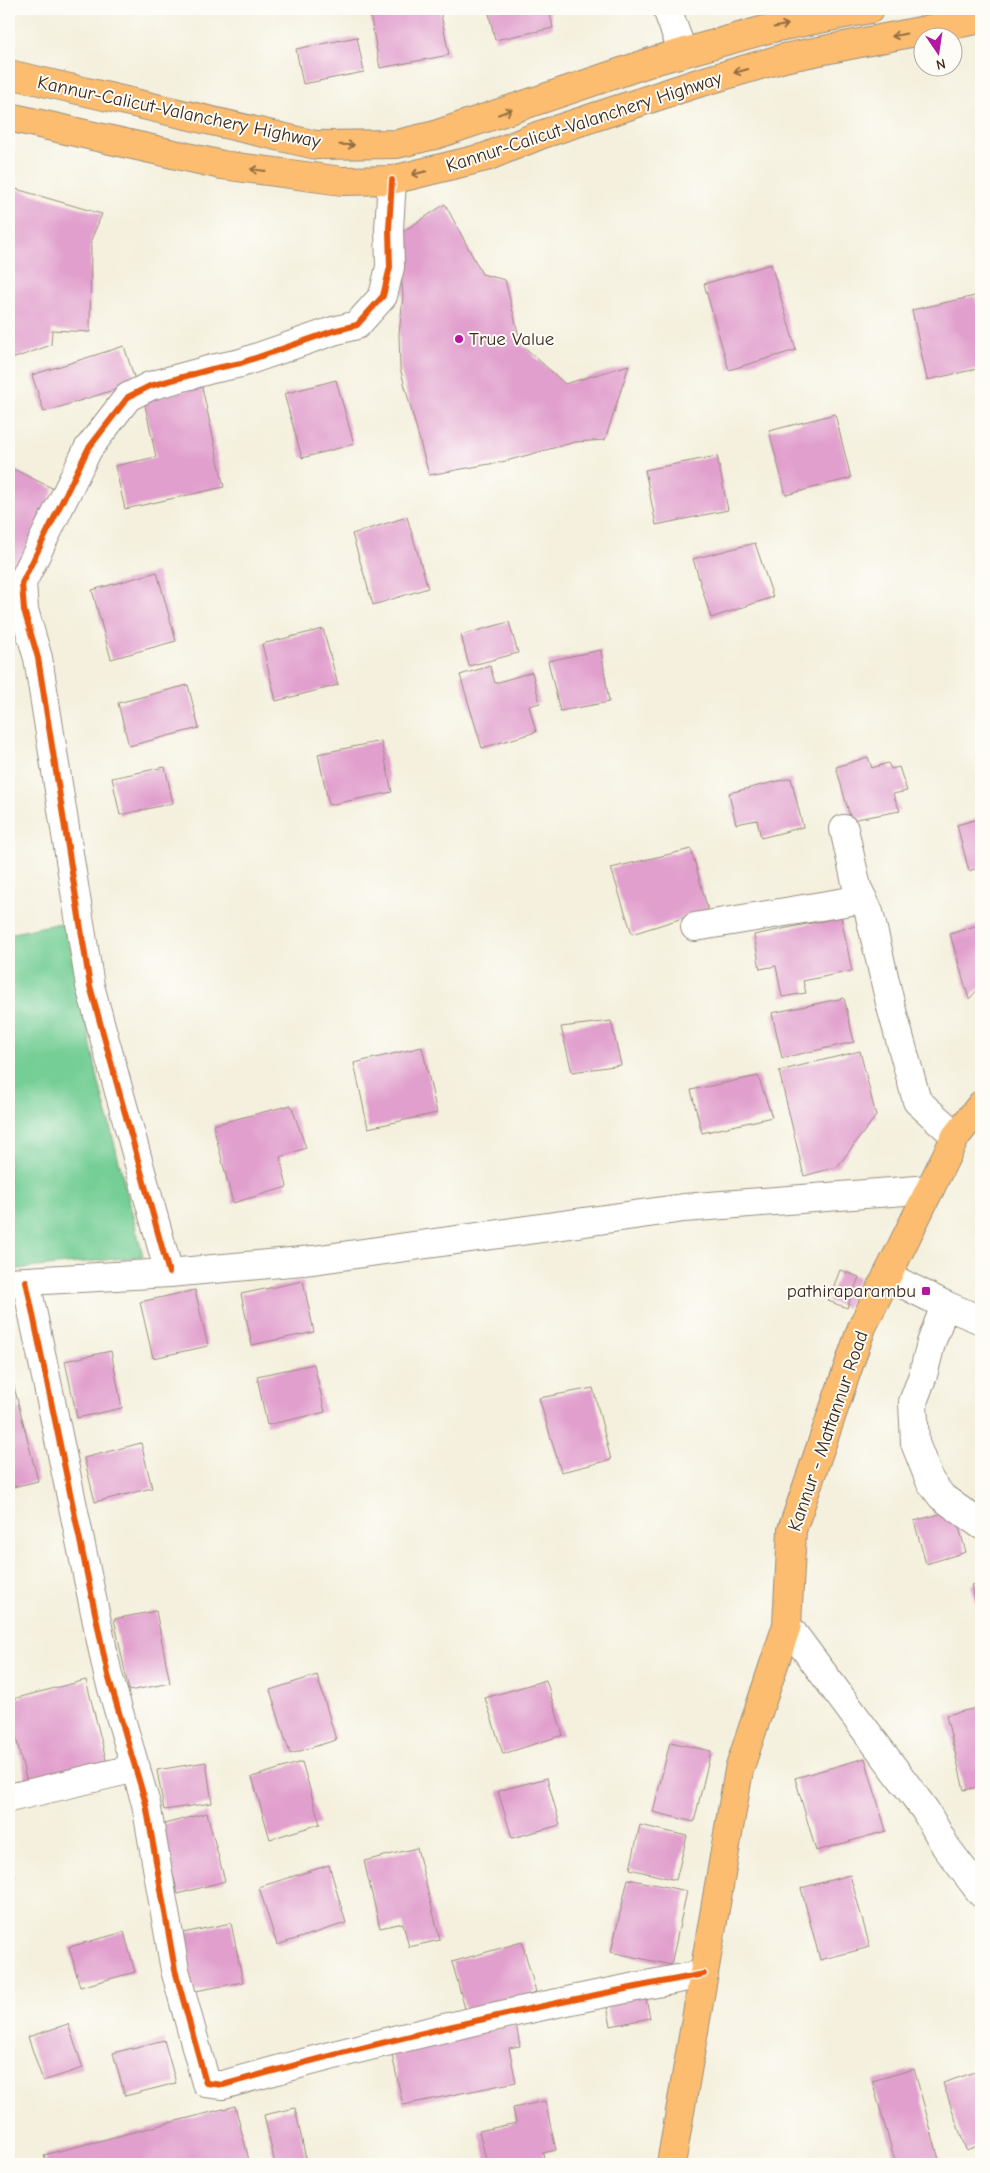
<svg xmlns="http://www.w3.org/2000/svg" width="990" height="2173" viewBox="0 0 990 2173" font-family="'Comic Neue',sans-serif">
<rect width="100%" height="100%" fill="#fdfcf7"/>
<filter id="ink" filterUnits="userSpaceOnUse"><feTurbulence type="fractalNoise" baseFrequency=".02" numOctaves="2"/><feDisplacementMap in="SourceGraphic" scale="10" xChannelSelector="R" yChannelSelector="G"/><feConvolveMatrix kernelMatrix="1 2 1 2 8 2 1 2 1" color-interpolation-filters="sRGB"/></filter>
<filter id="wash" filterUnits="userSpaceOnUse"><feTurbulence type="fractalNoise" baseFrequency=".0096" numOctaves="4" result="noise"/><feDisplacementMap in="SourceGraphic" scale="20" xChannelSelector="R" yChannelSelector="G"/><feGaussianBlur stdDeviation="1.12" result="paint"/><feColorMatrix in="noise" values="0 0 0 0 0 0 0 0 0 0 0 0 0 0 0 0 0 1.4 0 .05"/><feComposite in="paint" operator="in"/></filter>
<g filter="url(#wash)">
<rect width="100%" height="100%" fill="#f4f0dd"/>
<!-- green -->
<path fill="#74ce95" stroke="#587c5a" d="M65,922l34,161 44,173 -134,14v-336z"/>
<g id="blocks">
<!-- building -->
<path fill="#e19fcd" d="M369,9h71l9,46 -69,13z
M488,9h61l4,19 -58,12z
M357,37l7,35 -61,12 -7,-35z
M9,187l93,27 -11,26 -1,92 -38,-2 -1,15 -39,14 -3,-15v-48l3,-1v-30h-3z
M445,204l37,70 23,6 16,64 44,40 64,-19 -24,75 -30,2 -69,19 -77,14 -29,-107 -1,-34 4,-37 -5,-62z
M771,264l25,86 -67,20 -25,-86z
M975,296l6,27v45l-54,12 -15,-70z
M124,346l12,37 -92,29 -12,-37z
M336,380l18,64 -52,14 -18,-64z
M202,387l22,100 -99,22 -10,-43 41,-9 -12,-57z
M835,414l16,64 -65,17 -17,-64z
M717,456l11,54 -72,15 -11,-55z
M9,467l45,22 -45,93z
M407,517l21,71 -55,17 -21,-71z
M755,543l18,54 -62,21 -18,-59z
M157,572l19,69 -65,18 -19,-69z
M509,622l9,31 -49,13 -8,-31z
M323,629l15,56 -62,16 -14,-57z
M601,650l8,52 -49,9 -12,-50z
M490,666l5,17 37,-11 8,31 -11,3 7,26 -54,16 -22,-73z
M188,685l11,43 -70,18 -11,-43z
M381,741l11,51 -63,13 -11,-51z
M868,757l4,11 16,-5 3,6 8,-2 8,24 -14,3 7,17 -49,9 -15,-53z
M165,767l8,36 -53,12 -8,-37z
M791,778l12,49 -42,11 -4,-18 -21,4 -7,-31z
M981,818v49l-12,4 -12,-46z
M691,849l17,61 -76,24 -21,-66z
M841,917l11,54 -49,10 3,12 -24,4 -6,-31 -16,3 -6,-34z
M981,924v62l-12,13 -19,-65z
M844,998l10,44 -72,16 -10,-45z
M611,1021l10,44 -49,7 -11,-45z
M422,1047l15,66 -69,15 -14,-65z
M860,1051l16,65 -39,51 -33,9 -25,-105z
M758,1076l14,41 -70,16 -11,-43z
M291,1105l15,43 -26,9 7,30 -54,16 -20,-78z
M840,1270l19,7 -12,31 -19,-7z
M303,1281l11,51 -62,13 -11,-51z
M195,1290l13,56 -55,12 -13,-56z
M111,1351l11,57 -45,10 -12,-57z
M314,1364l11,48 -58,13 -10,-49z
M9,1367l29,114 -29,7z
M593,1388l18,72 -50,12 -22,-74z
M141,1443l11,45 -57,14 -11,-44z
M954,1510l12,42 -40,12 -12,-43z
M981,1582v36l-10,-33z
M156,1611l14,72 -41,8 -15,-72z
M317,1675l19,65 -46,14 -20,-64z
M86,1680l21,83 -80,20 -18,-75v-8z
M546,1680l17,55 -60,19 -18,-56z
M981,1707v79l-17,4 -18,-75z
M670,1742l41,9 -17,71 -41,-10z
M865,1758l21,73 -70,20 -21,-73z
M206,1762l6,41 -48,7 -7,-40z
M302,1762l18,62 -50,15 -18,-62z
M547,1778l13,47 -48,13 -14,-47z
M207,1813l18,68 -47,13 -18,-69z
M640,1825l47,11 -11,44 -46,-11z
M417,1848l23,92 -31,7 -6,-24 -23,5 -16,-67z
M9,1853l6,25 -6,1z
M329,1865l17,58 -69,22 -18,-58z
M850,1875l20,72 -50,13 -19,-72z
M628,1879l59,12 -16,74 -60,-13z
M231,1923l12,59 -53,10 -12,-58z
M124,1932l11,40 -55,15 -11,-40z
M522,1942l14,50 -70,20 -14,-50z
M645,1993l5,25 -39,8 -5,-25z
M68,2024l15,44 -40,13 -15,-44z
M516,2024l4,22 -11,2 7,34 -113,23 -12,-55z
M164,2040l12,43 -51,13 -12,-43z
M914,2069l26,94 -5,1h-39l-24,-83z
M981,2070v75l-15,5 -23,-67z
M545,2101l11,49 -13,3 2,11h-58l-8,-33 37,-8 -3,-15z
M235,2106l15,58h-203l-3,-9z
M295,2108l11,51 -31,5 -11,-49z"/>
</g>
</g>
<g filter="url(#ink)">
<use href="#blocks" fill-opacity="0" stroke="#988d7e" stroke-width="1"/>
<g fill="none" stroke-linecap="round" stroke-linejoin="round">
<defs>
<path id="minor" d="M667,9l16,44
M844,829l13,58 12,25 22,95 26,94 39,35
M695,927l168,-28
M169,1273l-79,-287 -52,-328 -14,-48 -2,-27 66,-134 40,-52 22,-11 62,-17 29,-6 92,-32 24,-6 26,-29 7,-29 -1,-38 3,-49
M887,1276l58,29 36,15
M26,1281l82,394 38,129 29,166 31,113 17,2c158,-45 319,-81 481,-111
M9,1282l160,-9 144,-13 371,-52 246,-19
M945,1305l-14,38 -8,32 -10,27 2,41 15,38 12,16 39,28
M787,1625l138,185 21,37 35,46
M9,1798l127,-30"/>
<path id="major" d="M671,2164l68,-394 48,-145 5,-95 70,-203 94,-191 25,-31"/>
<path id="highway" d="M9,74l307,71 81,-1 38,-9 222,-75 111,-31 102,-20
M9,117l213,48 120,16 50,-1 94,-23 54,-22 155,-51 89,-26 197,-39"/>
</defs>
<!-- minor casing -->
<use href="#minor" stroke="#988d7e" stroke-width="30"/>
<!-- major casing -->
<use href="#major" stroke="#988d7e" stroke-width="30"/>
<!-- highway casing -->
<use href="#highway" stroke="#988d7e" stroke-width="30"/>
<!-- minor -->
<use href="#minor" stroke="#fff" stroke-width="28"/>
<!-- major -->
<use href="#major" stroke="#fcbd6f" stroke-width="28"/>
<!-- highway -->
<use href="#highway" stroke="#fcbd6f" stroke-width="28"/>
<defs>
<path id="cycleway" d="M169,1273l-79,-287 -52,-328 -14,-48 -2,-27 66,-134 40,-52 22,-11 62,-17 29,-6 92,-32 24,-6 26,-29 7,-29 -1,-38 3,-49
M26,1281l82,394 38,129 29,166 31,113 17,2c158,-45 319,-81 481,-111"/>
</defs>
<!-- cycleway casing -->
<use href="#cycleway" stroke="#fdfcf7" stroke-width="9"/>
<!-- cycleway -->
<use href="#cycleway" stroke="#e8590c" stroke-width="6"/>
</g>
<!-- one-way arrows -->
<defs><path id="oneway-shaft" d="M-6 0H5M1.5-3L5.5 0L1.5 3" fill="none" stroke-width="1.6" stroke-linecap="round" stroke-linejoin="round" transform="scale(1.25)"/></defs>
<g stroke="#926c42">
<use href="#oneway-shaft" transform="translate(781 26) rotate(-11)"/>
<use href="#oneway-shaft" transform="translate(899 35) rotate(169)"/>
<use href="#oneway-shaft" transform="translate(741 71) rotate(164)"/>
<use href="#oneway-shaft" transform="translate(505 112) rotate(-21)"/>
<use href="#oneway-shaft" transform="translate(347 145) rotate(1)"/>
<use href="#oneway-shaft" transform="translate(258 170) rotate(-172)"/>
<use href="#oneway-shaft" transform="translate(419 173) rotate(167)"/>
</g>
</g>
<!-- markers -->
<g fill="#b5179e" stroke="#fdfcf7" stroke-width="2">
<circle cx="459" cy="339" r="5"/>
<rect x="921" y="1286" width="10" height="10" rx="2.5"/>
</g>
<g text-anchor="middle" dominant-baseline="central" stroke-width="4" stroke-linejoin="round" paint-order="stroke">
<!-- street labels -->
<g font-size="19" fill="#3b2a1e" stroke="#fdfcf7">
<text transform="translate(179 112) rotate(12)">Kannur-Calicut-Valanchery Highway</text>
<text transform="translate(584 122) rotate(-18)">Kannur-Calicut-Valanchery Highway</text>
<text transform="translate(828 1431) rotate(-71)">Kannur - Mattannur Road</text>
</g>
<!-- poi labels -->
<g font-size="19" fill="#3b2a1e" stroke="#fdfcf7" text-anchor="start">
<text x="469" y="339">True Value</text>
<text x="916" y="1291" text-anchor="end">pathiraparambu</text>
</g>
</g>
<!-- margin -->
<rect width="990" height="2173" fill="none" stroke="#fdfcf7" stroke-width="30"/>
<!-- north arrow -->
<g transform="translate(938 52) rotate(167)"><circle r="24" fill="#fdfcf7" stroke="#afa8a0"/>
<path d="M0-4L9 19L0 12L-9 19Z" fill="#b5179e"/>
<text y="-8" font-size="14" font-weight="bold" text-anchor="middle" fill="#3b2a1e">N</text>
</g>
</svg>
